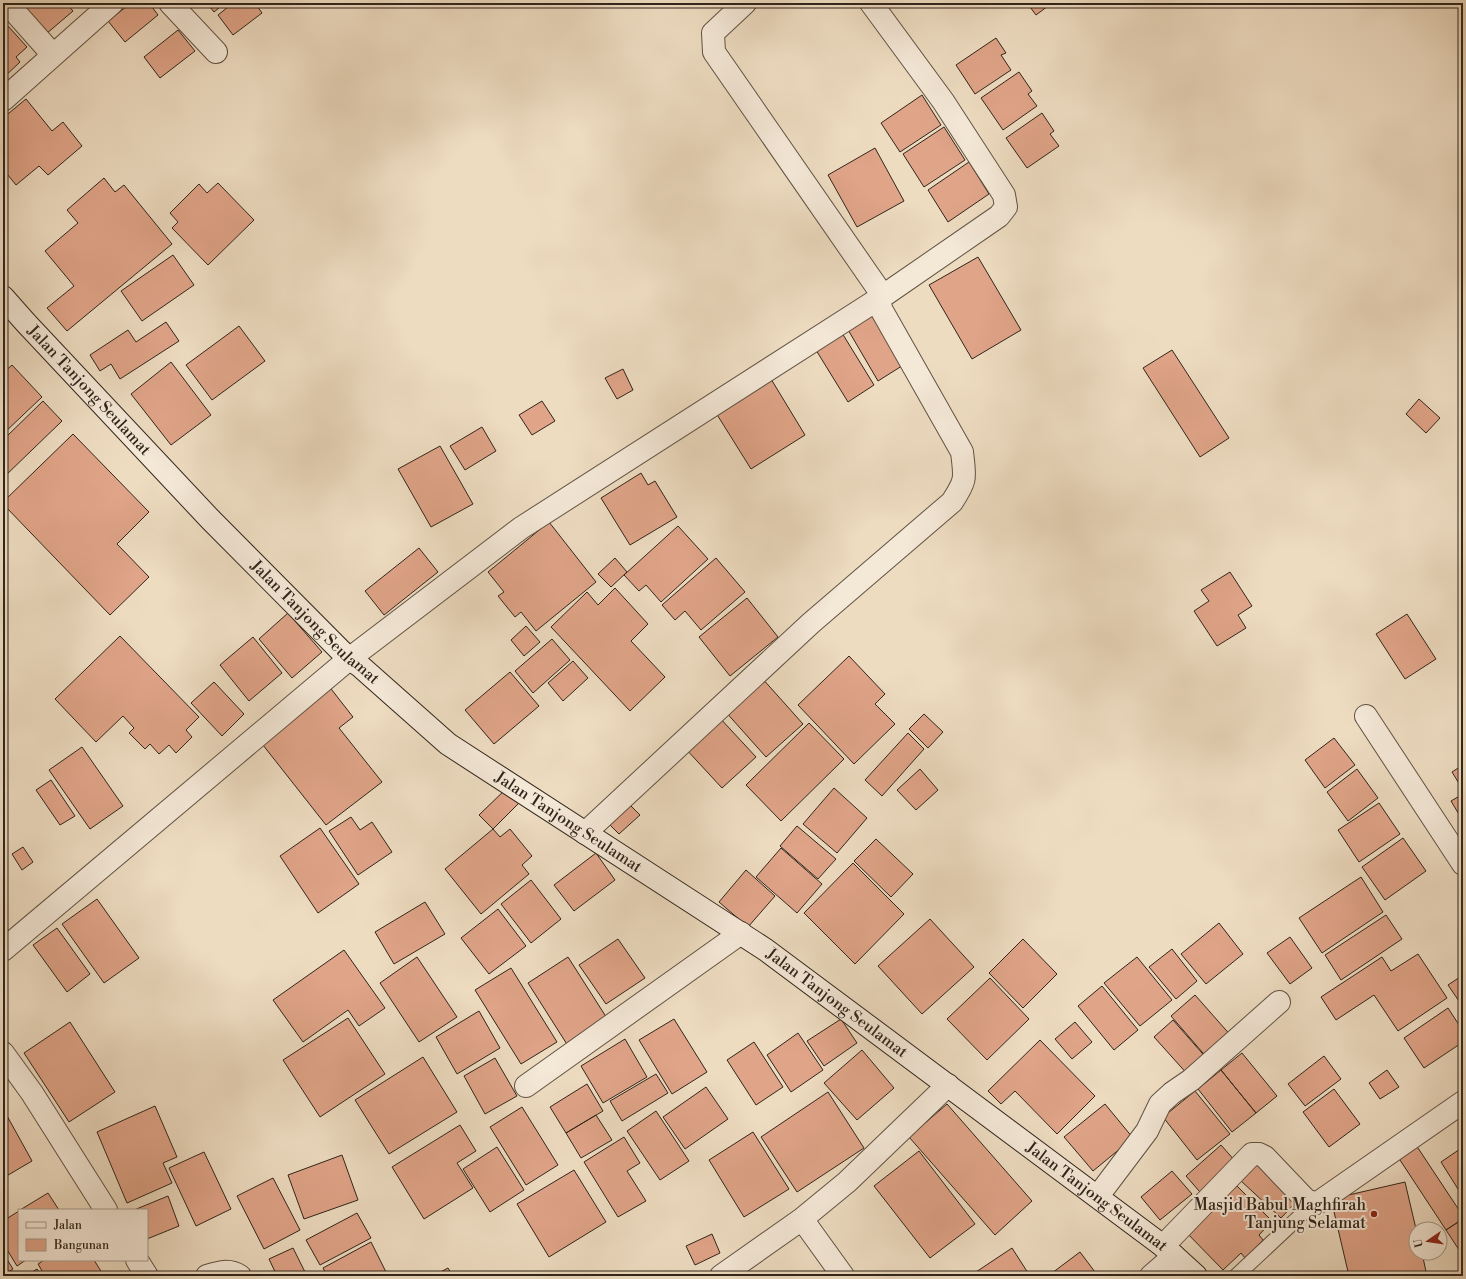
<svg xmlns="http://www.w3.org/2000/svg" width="1466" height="1279" viewBox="0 0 1466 1279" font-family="'Libre Bodoni',serif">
<rect width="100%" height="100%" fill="#eedcc1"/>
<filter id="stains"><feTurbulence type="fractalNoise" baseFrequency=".005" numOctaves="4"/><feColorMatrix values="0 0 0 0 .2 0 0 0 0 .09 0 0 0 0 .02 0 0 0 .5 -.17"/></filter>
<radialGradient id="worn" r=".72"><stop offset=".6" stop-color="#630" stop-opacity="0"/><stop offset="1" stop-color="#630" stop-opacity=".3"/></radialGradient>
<!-- building -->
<path fill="#e0a488" stroke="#30251b" d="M25,3h41l7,8 -27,23 -24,-29z
M131,3h18l9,12 -33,27 -17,-21z
M207,3h18l-11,9z
M233,3h22l7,10 -29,22 -15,-20z
M1027,3h25l-16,12z
M8,26l19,21 -11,10 4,5 -17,16v-47z
M178,30l17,21 -35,27 -16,-21z
M996,38l10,15 -5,2 10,15 -36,24 -19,-29z
M1019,72l13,19 -4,3 9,12 -34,24 -22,-32z
M922,95l19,30 -41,27 -19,-29z
M26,99l26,32 11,-9 19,24 -34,29 -9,-9 -23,19 -13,-16v-51z
M1042,113l12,18 -4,3 9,12 -32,22 -21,-30z
M944,127l21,33 -41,27 -21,-33z
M875,148l29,53 -47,26 -29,-52z
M969,162l20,32 -41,28 -20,-32z
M104,178l11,14 9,-7 48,59 -105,87 -20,-23 27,-22 -29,-35 33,-28 -11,-13z
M218,183l36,37 -46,45 -36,-37 6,-6 -8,-9 29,-29 8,9z
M173,255l21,30 -52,36 -21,-30z
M978,257l43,73 -49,29 -43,-74z
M873,312l32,52 -27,17 -31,-53z
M166,322l13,19 -59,38 -9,-15 -11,7 -10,-16 38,-25 8,12z
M239,326l26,35 -53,39 -26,-35z
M842,333l32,52 -26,17 -32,-52z
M1172,350l57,88 -29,19 -57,-89z
M171,362l40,53 -40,30 -40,-51z
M12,365l30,32 -39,37v-61z
M623,369l10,21 -16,9 -12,-21z
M771,379l34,56 -54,34 -35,-56z
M1419,399l21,19 -14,15 -20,-19z
M43,401l19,20 -59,57v-38z
M542,401l13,20 -23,14 -13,-20z
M482,427l14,24 -31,19 -15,-24z
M73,434l76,78 -32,32 32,33 -39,38 -107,-111v-2z
M440,446l33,58 -42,23 -33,-58z
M641,473l7,12 7,-4 22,36 -47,28 -29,-47z
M549,522l47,60 -60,49 -15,-19 -6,5 -17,-21 6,-4 -16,-20z
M678,526l30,33 -47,43 -15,-17 -7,6 -15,-16z
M419,548l19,24 -54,43 -19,-24z
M615,558l12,14 -16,15 -13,-13z
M716,558l29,34 -44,38 -16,-19 -10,9 -13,-15z
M1230,572l22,34 -14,9 8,13 -29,18 -23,-35 15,-10 -8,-11z
M615,588l33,36 -17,17 34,36 -35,34 -79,-84 36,-35 11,13z
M747,598l31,39 -48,39 -31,-39z
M288,613l34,39 -30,26 -33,-39z
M1407,614l29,45 -31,20 -29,-45z
M526,626l14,16 -16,14 -13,-16z
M120,636l79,81 -13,13 6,7 -16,16 -7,-8 -10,9 -9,-10 -5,5 -16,-16 5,-5 -11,-12 -27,26 -41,-43z
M253,637l29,36 -33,28 -29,-36z
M552,639l18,21 -37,33 -18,-22z
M849,656l36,38 -10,10 20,20 -41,40 -56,-59z
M573,661l15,17 -25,23 -15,-18z
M510,672l29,34 -45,38 -29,-34z
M761,677l42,47 -37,33 -42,-47z
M214,682l30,32 -22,22 -31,-33z
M328,685l25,32 -14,11 43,54 -56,43 -67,-85z
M924,714l19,18 -15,16 -19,-19z
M718,716l38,41 -34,31 -37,-40z
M809,723l35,36 -63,62 -35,-36z
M908,733l16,16 -42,47 -17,-16z
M1334,738l21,27 -30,23 -20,-28z
M82,747l41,59 -33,23 -41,-59z
M1463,765v25l-11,-18z
M920,769l18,21 -22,20 -19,-20z
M1357,769l21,29 -30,23 -21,-29z
M51,780l24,36 -15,9 -24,-35z
M508,787l13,14 -28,28 -14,-14z
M834,788l33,30 -30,35 -34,-29z
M1463,794v27l-12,-20z
M1379,803l21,31 -41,28 -21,-32z
M629,804l11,11 -21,19 -10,-10z
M351,817l9,13 12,-8 20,30 -34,23 -29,-44z
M797,826l39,33 -18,20 -38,-33z
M320,828l39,56 -41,29 -38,-57z
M493,829l7,8 10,-8 22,27 -10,9 7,9 -48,40 -36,-45z
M1403,838l23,33 -41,29 -23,-33z
M876,839l37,35 -22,23 -37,-36z
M23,847l10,15 -11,8 -10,-16z
M781,848l41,36 -25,29 -41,-36z
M596,853l19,27 -41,31 -20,-26z
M853,863l51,51 -49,50 -51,-51z
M746,870l29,26 -27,31 -29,-25z
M1361,877l22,35 -61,41 -23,-35z
M531,880l30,39 -30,24 -30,-39z
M97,899l42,59 -35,25 -42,-59z
M425,902l20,32 -51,30 -19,-32z
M498,909l28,37 -37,28 -28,-36z
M1386,915l16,24 -61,41 -16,-25z
M930,919l44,48 -52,47 -44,-48z
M1219,923l24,31 -37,30 -25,-30z
M57,928l33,46 -23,18 -34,-47z
M1290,937l22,31 -22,16 -23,-31z
M618,939l27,39 -39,26 -27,-39z
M1023,939l34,35 -34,34 -34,-35z
M1172,949l25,32 -21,18 -27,-32z
M344,950l41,58 -26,18 -11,-16 -45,32 -30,-42z
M1418,954l29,44 -49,33 -24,-36 -38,25 -15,-23 61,-40 9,14z
M417,957l40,60 -38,25 -39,-59z
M568,957l42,66 -40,26 -42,-66z
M1137,957l35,43 -32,26 -36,-43z
M511,968l46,74 -36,22 -46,-74z
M1463,975v32l-15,-22z
M990,978l39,41 -42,41 -40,-41z
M1102,986l36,44 -24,20 -36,-44z
M1195,995l38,43 -24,22 -38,-44z
M1448,1008l15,23v11l-39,26 -20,-30z
M479,1011l21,37 -43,26 -21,-37z
M348,1018l37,56 -65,43 -37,-57z
M674,1019l33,53 -35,22 -33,-54z
M841,1019l16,24 -33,23 -17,-25z
M1173,1020l36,41 -19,16 -36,-40z
M70,1022l45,70 -46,30 -45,-69z
M1075,1022l17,20 -20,17 -17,-20z
M798,1033l25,37 -32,22 -24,-37z
M625,1039l22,38 -44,26 -22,-37z
M1040,1040l55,56 -38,38 -42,-43 -14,13 -13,-13z
M754,1042l29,45 -27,18 -29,-45z
M862,1050l32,38 -37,32 -33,-37z
M1242,1053l35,43 -21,17 -35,-43z
M1324,1056l17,23 -36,27 -17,-22z
M423,1057l34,55 -68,42 -34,-54z
M495,1058l22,38 -32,18 -21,-38z
M1221,1070l35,43 -24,19 -34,-43z
M1387,1070l12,17 -19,12 -11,-16z
M656,1074l12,19 -46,28 -12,-20z
M587,1084l16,27 -37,22 -16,-26z
M706,1087l22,32 -43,30 -22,-32z
M1334,1089l26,35 -31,23 -26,-35z
M1195,1091l35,43 -33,26 -34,-43z
M828,1092l36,56 -67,44 -36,-55z
M947,1104l85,97 -37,34 -86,-98z
M1105,1104l28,34 -40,33 -29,-34z
M155,1106l22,51 -14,6 9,20 -45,20 -30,-71z
M522,1107l36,58 -32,20 -36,-58z
M656,1111l33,50 -29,19 -33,-49z
M6,1114l26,47 -29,17v-62z
M596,1115l16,25 -31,18 -15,-25z
M460,1125l16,26 -19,12 16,25 -49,31 -32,-52z
M753,1132l36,57 -45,28 -35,-57z
M624,1137l16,26 -13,8 19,30 -28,16 -34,-55z
M1221,1145l15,17 -36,30 -14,-16z
M1416,1145l47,71v3l-17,11 -48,-73z
M497,1147l27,43 -34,22 -27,-43z
M1463,1147v50l-22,-35z
M919,1151l56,73 -45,34 -56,-72z
M204,1152l27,57 -35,17 -27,-58z
M342,1155l16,45 -54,19 -16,-44z
M1256,1163l40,39 -15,16 -41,-38z
M574,1170l32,52 -57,35 -32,-53z
M1172,1171l20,23 -32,26 -19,-23z
M273,1178l27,52 -36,19 -27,-53z
M1233,1182l39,39 -13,14 4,5 -18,18 -4,-5 -18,17 -39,-40z
M1405,1182l11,47v24h6l5,23h-78l-18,-77z
M48,1193l11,17h-39z
M168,1196l11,30 -32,13v-29h-13z
M19,1211v49h7l-9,6 -14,-23v-22z
M357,1213l14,25 -51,27 -14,-25z
M1461,1220l2,4v32l-17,-26z
M712,1234l8,19 -25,12 -9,-19z
M371,1242l17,34h-61l-4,-8z
M293,1248l14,28h-30l-8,-17z
M1012,1248l18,28h-60z
M1080,1252l18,24h-50z
M3,1253l10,16 -10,6z
M44,1260h50l10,16h-59l-7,-12z
M448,1268l5,8h-20z
M37,1269l5,7h-17z"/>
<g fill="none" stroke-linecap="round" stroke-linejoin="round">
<defs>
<path id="lane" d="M1236,1276l78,-73"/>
<path id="street" d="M7,3l46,52
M170,3l46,49
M3,100l109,-97
M1366,716l97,148
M585,833l226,-210 141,-121c15,-23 13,-24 10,-50l-81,-143 -1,-8 3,-5 116,-80 7,-9 -2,-12 -61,-94 -72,-98
M3,950l346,-291 172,-131 362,-232 -169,-244 -1,-19 32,-30
M3,1053l29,40 74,117
M526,1086l215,-153
M1098,1196l49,-65 13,-27 12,-11 19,-13 88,-78
M802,1219l41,57
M1163,1246l89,-92h7l6,3 41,43 8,3 5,-1 144,-100
M137,1260l10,16
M207,1276c12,-4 22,-7 33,0
M721,1276l81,-57 45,-37 101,-97
M1151,1276l23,-20"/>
<g id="secondary">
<path id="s1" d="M3,297l23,26 184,196 139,140 11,7 88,78 318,206 397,296 33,30"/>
</g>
</defs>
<!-- lane casing -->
<use href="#lane" stroke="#605344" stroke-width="16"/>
<!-- street casing -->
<use href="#street" stroke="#605344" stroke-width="24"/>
<!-- secondary casing -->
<use href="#secondary" stroke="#30251b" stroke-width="24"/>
<!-- lane -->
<use href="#lane" stroke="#f4e8d7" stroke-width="14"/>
<!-- street -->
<use href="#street" stroke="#f4e8d7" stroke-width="22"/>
<!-- secondary -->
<use href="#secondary" stroke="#f4e8d7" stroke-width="22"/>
</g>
<!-- markers -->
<circle fill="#8f2418" stroke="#f4e8d7" stroke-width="1.5" cx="1374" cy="1214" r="4"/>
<g text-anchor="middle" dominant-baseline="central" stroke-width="4" stroke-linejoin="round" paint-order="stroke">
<!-- street labels -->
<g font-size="16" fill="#30251b" stroke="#f4e8d7">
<text stroke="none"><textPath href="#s1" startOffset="127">Jalan Tanjong Seulamat</textPath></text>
<text stroke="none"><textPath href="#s1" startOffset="451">Jalan Tanjong Seulamat</textPath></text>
<text stroke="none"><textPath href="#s1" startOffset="775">Jalan Tanjong Seulamat</textPath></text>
<text stroke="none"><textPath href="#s1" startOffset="1099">Jalan Tanjong Seulamat</textPath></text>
<text stroke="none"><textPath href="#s1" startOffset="1423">Jalan Tanjong Seulamat</textPath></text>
</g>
<!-- poi labels -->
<g font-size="16" fill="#30251b" stroke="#f4e8d7" text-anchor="end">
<text x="1366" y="1205">Masjid Babul Maghfirah<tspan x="1366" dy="18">Tanjung Selamat</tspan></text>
</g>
</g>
<!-- margin -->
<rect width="1466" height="1279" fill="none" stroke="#eedcc1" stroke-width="16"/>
<rect x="4" y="4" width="1458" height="1271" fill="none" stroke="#30251b" stroke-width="2"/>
<rect x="8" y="8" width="1450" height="1263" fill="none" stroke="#30251b"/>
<!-- legend -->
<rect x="18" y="1209" width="130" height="52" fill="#f4e8d7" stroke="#a69a8c"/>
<rect x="26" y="1222" width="20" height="6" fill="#f4e8d7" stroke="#a69a8c"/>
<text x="54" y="1229" font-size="12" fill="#30251b">Jalan</text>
<rect x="26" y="1239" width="20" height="12" fill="#e0a488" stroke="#a69a8c"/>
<text x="54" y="1249" font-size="12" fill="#30251b">Bangunan</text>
<!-- north arrow -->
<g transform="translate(1428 1241) rotate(257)"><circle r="19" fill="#f4e8d7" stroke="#a69a8c"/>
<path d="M0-3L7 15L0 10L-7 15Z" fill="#8f2418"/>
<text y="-6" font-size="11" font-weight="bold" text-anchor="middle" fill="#30251b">U</text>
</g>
<rect width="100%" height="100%" filter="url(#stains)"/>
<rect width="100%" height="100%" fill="url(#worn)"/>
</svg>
